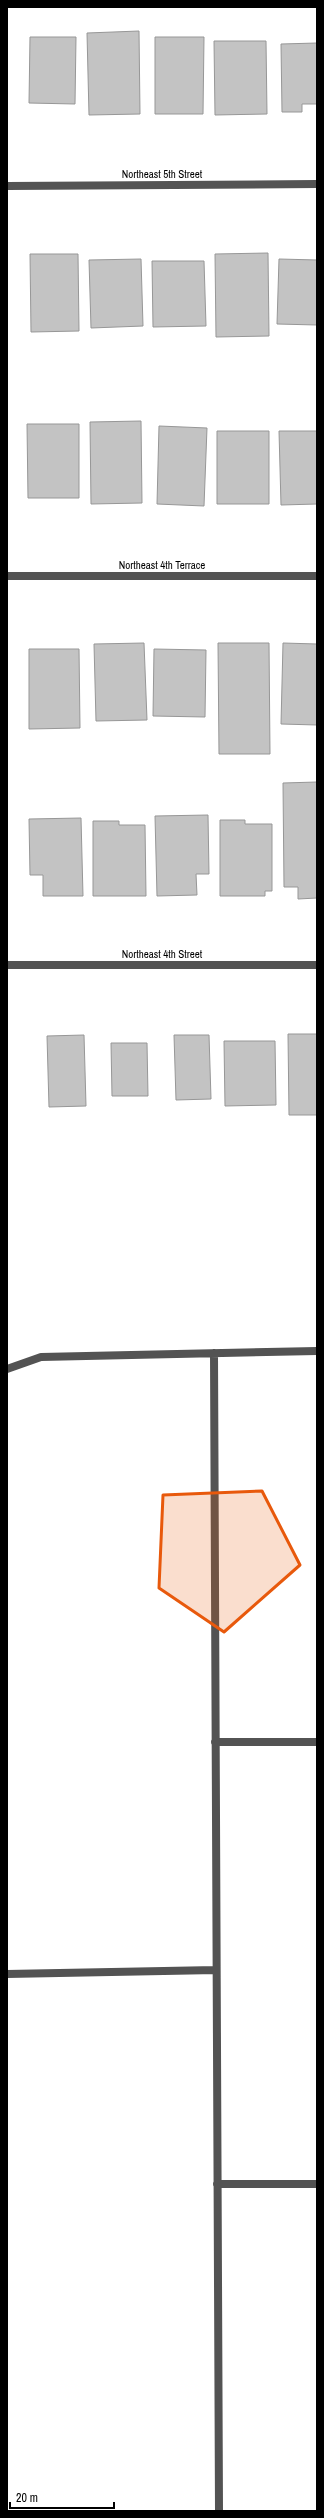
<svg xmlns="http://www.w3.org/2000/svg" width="324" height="2518" viewBox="0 0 324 2518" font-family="'Archivo Narrow',sans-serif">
<rect width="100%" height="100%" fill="#fff"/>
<!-- building -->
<path fill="#c3c3c3" stroke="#979797" d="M139,31l1,83 -51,1 -2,-82z
M30,37h46l-1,67 -46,-1z
M155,37h49l-1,77h-48z
M214,41h52l1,73 -52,1z
M317,43v61h-15v8h-20l-1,-68z
M268,253l1,83 -53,1 -1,-83z
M30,254h48l1,77 -48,1z
M141,259l2,67 -52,2 -2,-68z
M279,259l38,1v65l-40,-1z
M152,261h52l2,65 -53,1z
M141,421l1,82 -51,1 -1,-82z
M27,424h52v74h-51z
M159,426l48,2 -3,78 -47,-2z
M217,431h52v73h-52z
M279,431h38v73l-36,1z
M144,643l3,77 -51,1 -2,-77z
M218,643h51l1,111h-51z
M283,643l34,1v81l-36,-1z
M29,649h50l1,79 -51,1z
M154,649l52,1 -1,67 -52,-1z
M317,782v116l-19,1v-12h-14l-1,-104z
M208,815l1,59h-13l1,21 -40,1 -2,-80z
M81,818l2,78h-40v-21h-13l-1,-56z
M220,820h25v4h27v67h-7v5h-45z
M93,821h26v4h26l1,71h-53z
M288,1034h29v81h-28z
M84,1035l2,71 -37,1 -2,-71z
M174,1035h35l2,64 -35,1z
M224,1041h51l1,64 -51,1z
M111,1043h36l1,53h-36z"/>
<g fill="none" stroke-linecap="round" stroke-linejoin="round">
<!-- lane -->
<path stroke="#535353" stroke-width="8" d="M214,1353l5,1158
M7,1369l34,-12 276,-6
M215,1742h102
M7,1974l209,-4
M217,2184h100"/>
<!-- street -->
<path stroke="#535353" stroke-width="8" d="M7,186l310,-2
M7,576h310
M7,965h310"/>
</g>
<!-- marked area -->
<path fill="#e8590c" fill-opacity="0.2" stroke="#e8590c" stroke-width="3" stroke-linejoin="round" d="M262,1491l38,74 -76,67 -65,-44 4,-93z"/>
<g text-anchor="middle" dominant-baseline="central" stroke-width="3.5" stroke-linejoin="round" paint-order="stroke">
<!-- street labels -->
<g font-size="11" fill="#000" stroke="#fff">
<text x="162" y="174">Northeast 5th Street</text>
<text x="162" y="565">Northeast 4th Terrace</text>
<text x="162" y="954">Northeast 4th Street</text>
</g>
</g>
<!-- border -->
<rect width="324" height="2518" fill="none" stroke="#000000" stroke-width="16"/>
<!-- scale -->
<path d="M10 2502v6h104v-6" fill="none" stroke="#000000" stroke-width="2"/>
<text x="16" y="2502" font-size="12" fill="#000000" stroke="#ffffff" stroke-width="3" paint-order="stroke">20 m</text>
</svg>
